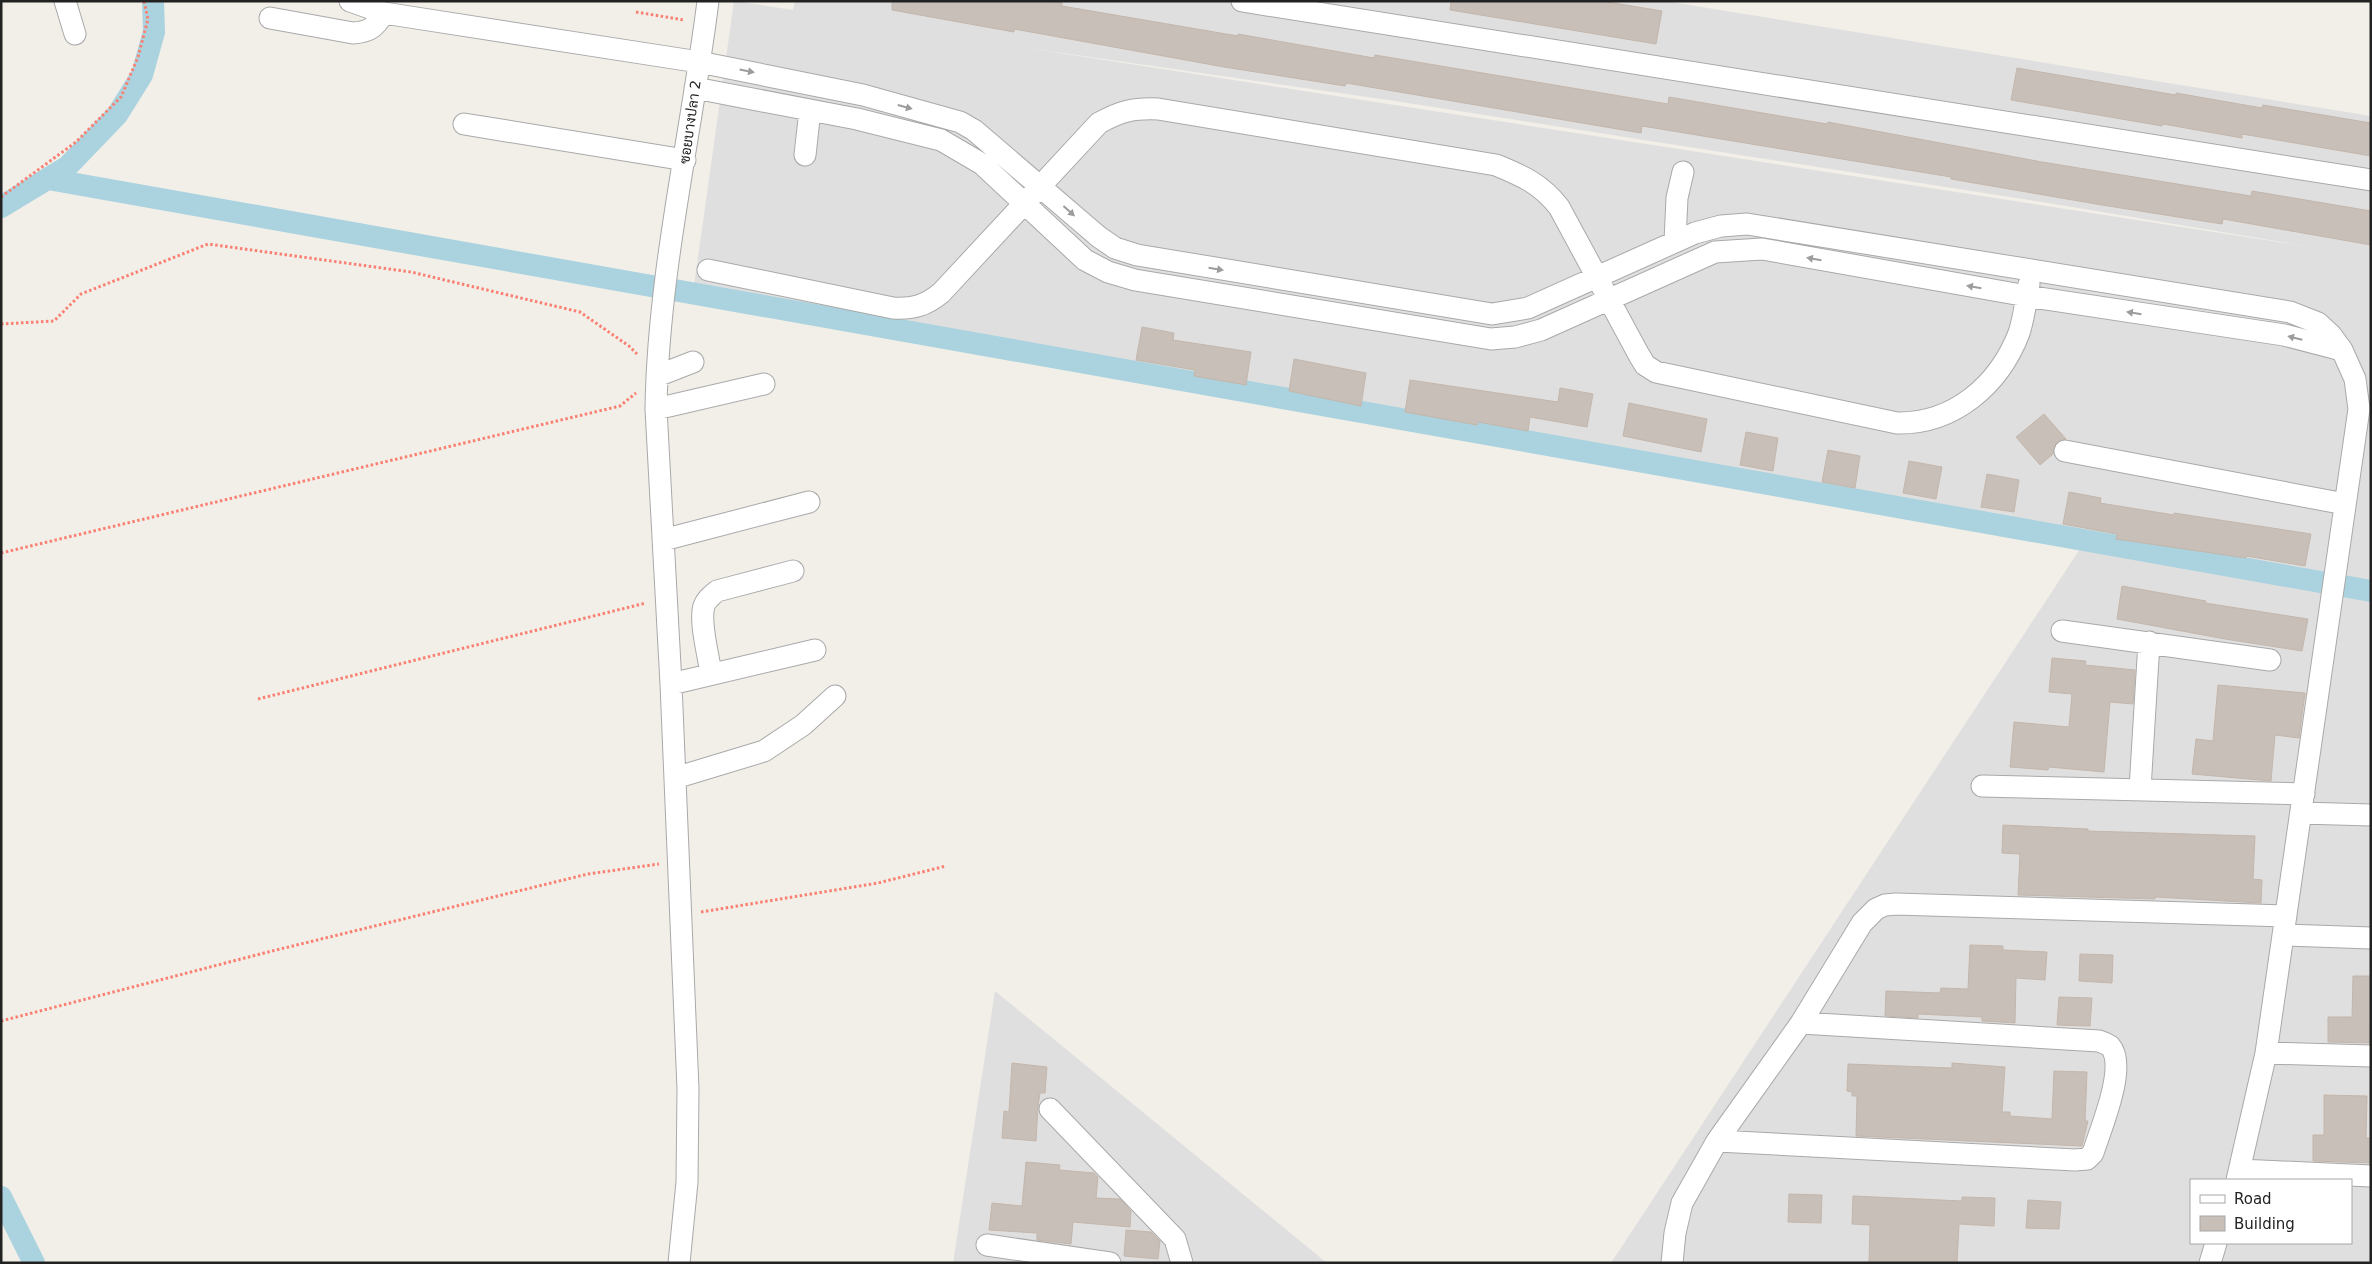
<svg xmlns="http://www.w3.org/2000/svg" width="2372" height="1264" viewBox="0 0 2372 1264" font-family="'DejaVu Sans',Sarabun,sans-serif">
<rect width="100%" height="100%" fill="#f2efe9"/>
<!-- residential -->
<path fill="#e0dfdf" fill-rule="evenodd" d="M734,1l59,9 2,-9h870l706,115v1147h-760l469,-714 -1387,-256zM1014,46l381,55 659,103 270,45zM2191,1180h160v63h-160z
M995,991l332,272h-374z"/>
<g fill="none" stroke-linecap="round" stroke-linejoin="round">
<!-- canal -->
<path stroke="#aad3df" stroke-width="22" d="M48,179l2323,412
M1,207l66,-40 50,-52 25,-40 12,-43 -1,-31
M1,1197l33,66"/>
</g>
<!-- building -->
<path fill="#c7bfb8" stroke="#c4b6ab" d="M892,1h157l13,2v3l176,30v-2l136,24 1,-3 293,49 1,-7 158,27 1,-2 214,40 209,34 1,-5 119,20v34l-148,-26 -1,5 -120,-19 -151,-26v-2l-309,-51 -1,7 -295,-50 -1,3 -121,-19 -210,-38v3l-122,-22z
M1451,1h151l60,10 -6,33 -206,-34z
M2017,68l159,27v-2l86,15 1,-3 108,18v33l-129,-22v4l-79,-14 -1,2 -151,-26z
M1142,327l32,6 -1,7 78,12 -5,33 -52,-9 1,-6 -59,-10z
M1294,359l72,14 -5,33 -72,-15z
M1410,380l148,22 2,-14 33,6 -6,33 -57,-10 -2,14 -50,-9 -1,3 -72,-13z
M1629,403l78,16 -6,33 -78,-16z
M2044,414l22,25 -10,4 -3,11 -13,11 -24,-28z
M1746,432l32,6 -5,33 -33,-6z
M1828,450l32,6 -5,32 -33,-6z
M1909,461l33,6 -6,32 -33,-6z
M1987,474l32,6 -5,32 -33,-5z
M2069,492l32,6 -1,5 74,12v-2l137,21 -6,32 -59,-10v2l-130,-19 1,-5 -54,-10z
M2122,586l84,15 -1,2 103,16 -6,32 -77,-12 -108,-20z
M2052,658l34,3 -1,4 50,5 -2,34 -23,-2 -6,70 -55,-5 -1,3 -38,-3 4,-45 55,5 3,-33 -23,-2z
M2218,685l87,8 -6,45 -24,-3 -4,46 -79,-7 4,-35 17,2z
M2003,825l85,4v2l167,5 -2,43 9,1 -1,23 -106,-6v2l-137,-4 2,-41 -18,-1z
M1970,945l33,1v4l44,2 -2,28 -29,-2 -1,45 -33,-2v-4l-64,-3v4l-33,-2 1,-25 54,2 1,-5 27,1z
M2080,954l33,1 -1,28 -33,-2z
M2353,976h18l-1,67 -42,-1v-25h24z
M2059,997l33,1 -2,28 -33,-1z
M1012,1063l35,4 -2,26h-5l-2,13 -2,35 -34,-3 2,-27 5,1z
M1952,1063l53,4 -3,45h8v4l42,3 2,-48 33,1 -2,49h3l-6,25 -226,-10 1,-40h-5v-4l-5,-1 1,-27 104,4z
M2324,1095l43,1 -1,42h5v25l-58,-2v-26h11z
M1026,1162l34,3 -1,5 35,3 4,4 -2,21 24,1 11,12 -1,16 -57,-5 -2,22 -34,-4v-7l-48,-3 3,-27 30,3z
M1789,1194l33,1 -1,28 -33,-1z
M1853,1196l109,5v-4l33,1 -1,28 -35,-2 -2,39h-88l1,-38 -18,-1z
M2028,1200l33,2 -2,27 -33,-1z
M1126,1230l25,2 9,9 -2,18 -34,-3z"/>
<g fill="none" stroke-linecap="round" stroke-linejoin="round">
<defs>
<path id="minor" d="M65,1l10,33
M350,1l34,12 315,49 164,33 97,27 14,8 125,107 16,11 22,7 355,59 36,-6 167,-75 26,-7 26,-2 543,88 28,11 13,12 11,15 13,29 4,30 -93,644 -29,127
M1242,1l1129,179
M270,18l83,15c17,-1 22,-6 31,-20
M695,88l162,31 84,21 41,24 103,96 23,12 27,8 356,59 24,-2 26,-7 174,-78 47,-3 265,47 257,39 58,15
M464,124l221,36
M805,155l5,-45
M1675,241l2,-43 6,-26
M708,270l185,38c20,1 32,-2 48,-15l158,-170c22,-12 34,-15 59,-14l338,56c27,11 45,19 63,42l80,148 6,10 11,7 241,51c57,1 102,-38 122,-90 5,-15 7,-33 10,-49
M657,376l36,-14
M656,409l108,-25
M2065,451l280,53
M663,540l146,-38
M2062,631l208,29
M711,674c-2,-17 -12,-52 -7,-68 2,-6 7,-10 13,-15l76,-20
M671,684l144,-34
M675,778l89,-27 39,-26 32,-29
M1982,786l322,8
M2140,789l9,-147
M2301,813l70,2
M2283,935l88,3
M2266,1053l105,3
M1050,1109l125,130 7,24
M1717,1141l358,19 12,-1 6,-6c7,-23 35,-87 17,-107 -3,-2 -8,-4 -11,-5l-298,-18
M2240,1170l131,6
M987,1245l123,18
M679,1263l8,-81 1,-93 -17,-405 -15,-275c2,-137 35,-272 52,-408
M1672,1263l3,-30 7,-30 35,-62 84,-118 61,-100 14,-14 9,-4 11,-1 390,12
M2210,1263l6,-20"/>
</defs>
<!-- minor casing -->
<use href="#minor" stroke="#a9a9a9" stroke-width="23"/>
<!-- path -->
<path stroke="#fa8072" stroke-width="3" stroke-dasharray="2.5 2.5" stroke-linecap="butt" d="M636,12l48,8
M1,197l75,-55 45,-45 17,-40 10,-38 -4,-18
M1,324l53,-3 27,-27 127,-50 203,28 169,40 49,34 8,8
M1,553l619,-147 16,-13
M258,699l388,-96
M701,912l177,-29 68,-17
M1,1021l267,-69 320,-78 71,-10"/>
<!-- minor -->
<use href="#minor" stroke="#fff" stroke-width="21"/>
</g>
<!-- one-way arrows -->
<defs><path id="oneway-solid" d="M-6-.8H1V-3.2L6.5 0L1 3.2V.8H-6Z" transform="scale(1.25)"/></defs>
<g fill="#9c9c9c">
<use href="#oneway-solid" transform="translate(747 71) rotate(11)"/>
<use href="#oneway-solid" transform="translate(905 107) rotate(15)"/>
<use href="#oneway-solid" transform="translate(1069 211) rotate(42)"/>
<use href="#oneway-solid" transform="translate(1814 259) rotate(-170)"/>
<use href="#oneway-solid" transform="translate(1216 269) rotate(9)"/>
<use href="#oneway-solid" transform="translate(1974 287) rotate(-170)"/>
<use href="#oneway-solid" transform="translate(2134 313) rotate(-171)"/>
<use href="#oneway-solid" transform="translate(2295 338) rotate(-166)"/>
</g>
<g text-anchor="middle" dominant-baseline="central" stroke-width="4" stroke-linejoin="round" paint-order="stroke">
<!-- street labels -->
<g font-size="14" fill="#222" stroke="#fff">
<text transform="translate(690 122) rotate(-82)">ซอยบางปลา 2</text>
</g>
</g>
<!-- border -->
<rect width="2372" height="1264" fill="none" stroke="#222222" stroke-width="5"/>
<!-- legend -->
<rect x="2190" y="1179" width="162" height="65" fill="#ffffff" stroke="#a7a7a7"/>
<rect x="2200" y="1195" width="25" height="8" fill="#ffffff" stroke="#a7a7a7"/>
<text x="2234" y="1204" font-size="15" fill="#222222">Road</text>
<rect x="2200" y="1216" width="25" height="15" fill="#c7bfb8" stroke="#a7a7a7"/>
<text x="2234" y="1229" font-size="15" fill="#222222">Building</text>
</svg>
